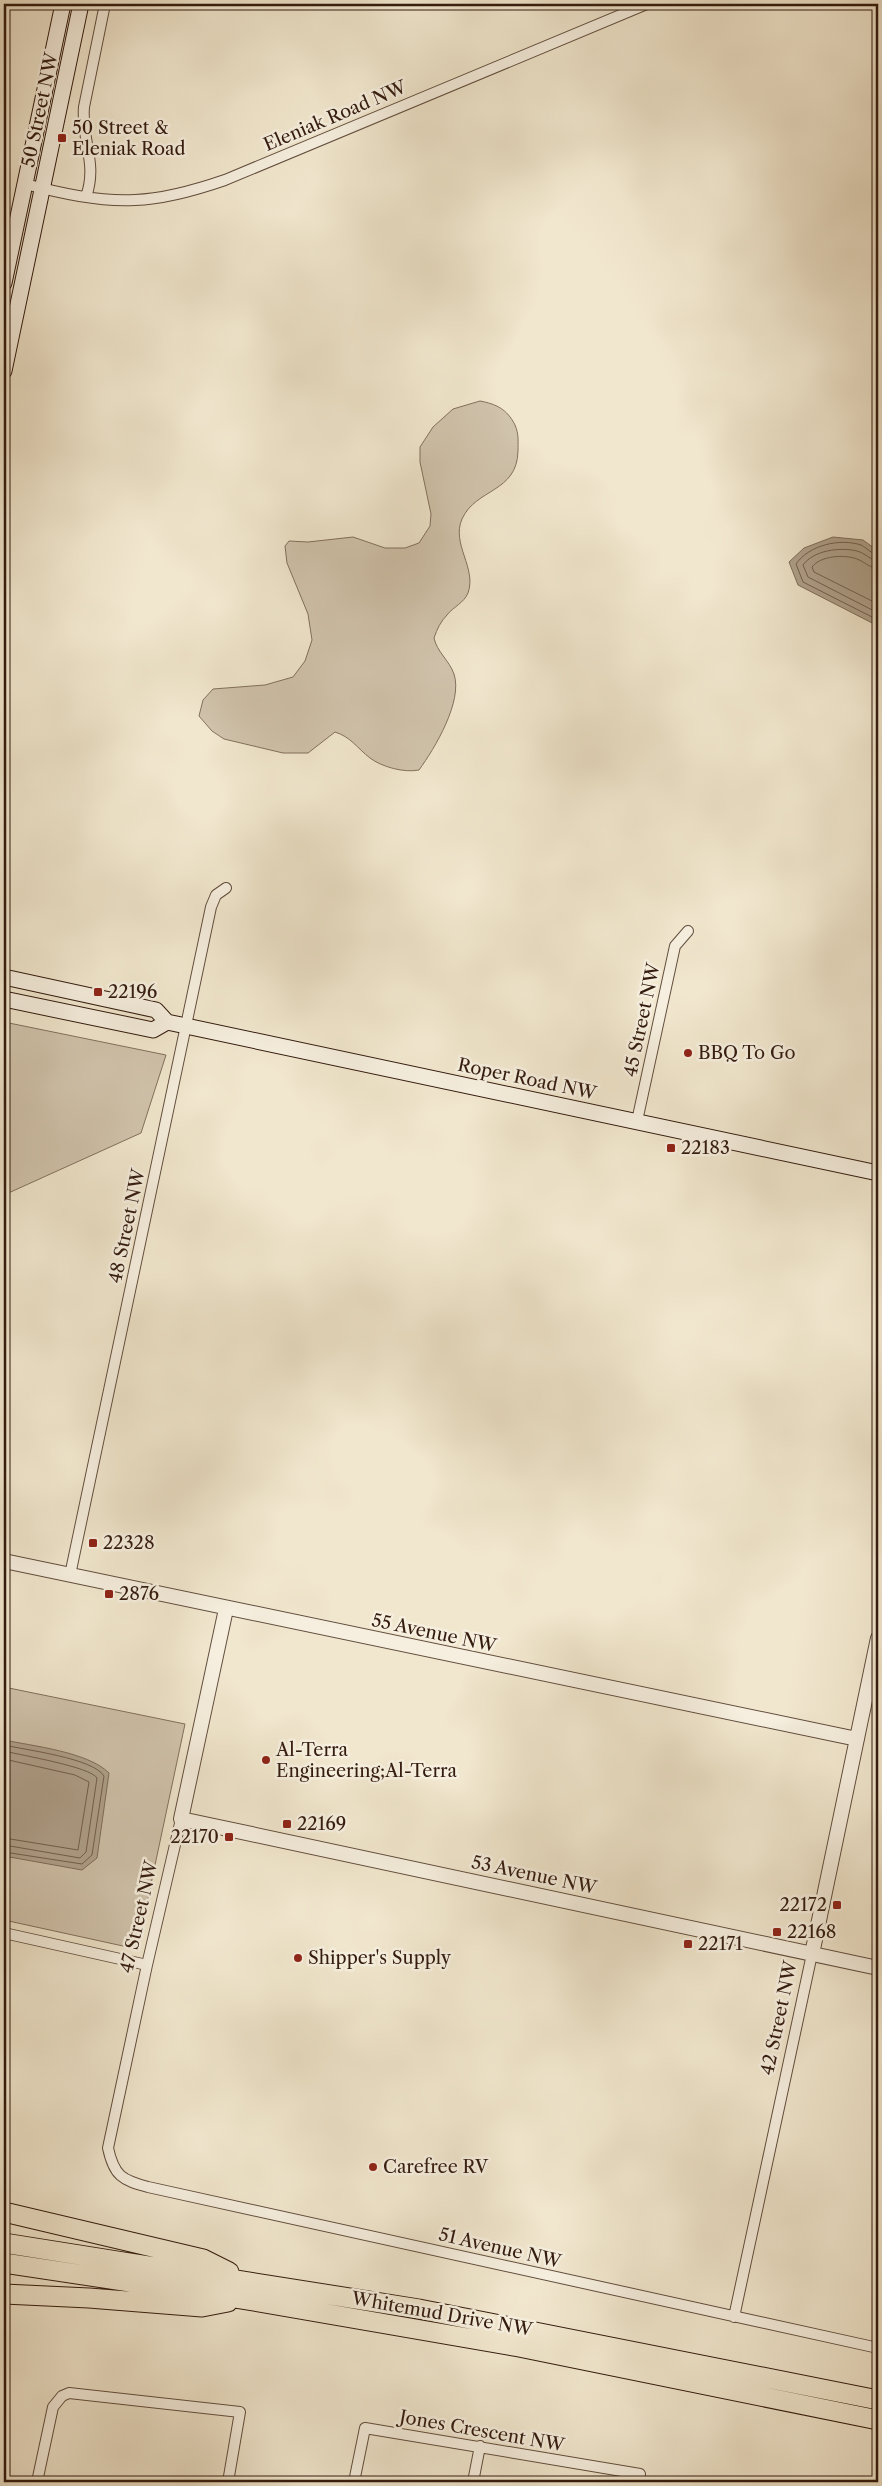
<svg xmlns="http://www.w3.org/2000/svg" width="882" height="2486" viewBox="0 0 882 2486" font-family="'Libre Caslon Text',serif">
<rect width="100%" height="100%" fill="#f1e7ce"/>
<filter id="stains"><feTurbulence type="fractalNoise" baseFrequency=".004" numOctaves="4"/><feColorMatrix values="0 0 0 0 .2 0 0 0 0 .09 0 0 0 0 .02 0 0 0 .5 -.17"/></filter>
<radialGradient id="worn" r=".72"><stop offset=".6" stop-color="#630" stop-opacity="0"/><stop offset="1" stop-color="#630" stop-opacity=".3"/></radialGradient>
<!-- green -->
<path fill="#d1c4ad" stroke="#82705e" d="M480,401c16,3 27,8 35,24 4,9 3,17 3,26 -1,42 -42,37 -56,68 -11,25 15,49 6,74 -4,10 -15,14 -21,22 -6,6 -10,14 -13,23 3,14 15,22 20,36 9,27 -19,74 -35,96 -15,3 -37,-3 -49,-12 -13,-10 -19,-21 -35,-26l-27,21h-25l-59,-14 -12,-8 -13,-15 4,-16 10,-11 52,-4 28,-8 12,-16 7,-21 -4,-26 -21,-51 -2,-17 4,-5 19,1 45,-5 32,11h20l14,-5 11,-17 1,-12 -11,-52v-15l13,-20 20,-18z
M4,1022l162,33 -25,78 -137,62z
M4,1687l181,37 -47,221 -15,1 -119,-26z"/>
<!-- water -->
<path fill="#b0a28d" stroke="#7e6c5a" d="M833,537l30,3 15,11v75l-80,-41 -9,-23 15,-14z
M4,1740c29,6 84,12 105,33l-12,85 -15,12 -78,-14z"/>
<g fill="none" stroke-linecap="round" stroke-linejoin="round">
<!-- shore -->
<path stroke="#725e4e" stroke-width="1" d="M878,554c-7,0 -11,-6 -17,-9 -21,-7 -52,0 -65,19l7,18 75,38
M878,561c-8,-1 -13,-8 -21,-10 -17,-4 -43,-1 -54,14l5,12 70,36
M878,568c-9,0 -13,-6 -21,-9 -13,-5 -37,-3 -45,8l2,5 64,32
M4,1745c21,5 89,13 100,31l-12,79 -10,9 -78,-12
M4,1751c16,4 87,16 93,27l-11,74 -6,6 -76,-13
M4,1759l71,16 14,7 -11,68 -74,-12"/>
<defs>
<path id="minor" d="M25,184c35,9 74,18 110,16 30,-1 61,-10 90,-20l422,-176
M86,197c12,-34 -5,-57 -2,-90l21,-103
M637,1121l38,-175 13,-15
M70,1575l141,-668 5,-12 10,-7
M181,1819l-34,146 -39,183c6,28 14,32 40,39l730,161
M4,1933l143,32
M734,2317l78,-363
M37,2482l16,-75 9,-11 7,-3 171,19 -12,70
M354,2482l11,-54 275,46 -1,8
M473,2482l7,-36"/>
<path id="tertiary" d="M4,1561l853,178
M226,1609l-45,210 697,149
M812,1954l66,-316"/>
<path id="secondary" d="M4,283l59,-279
M4,371l77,-367
M4,977l152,33 11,12 711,151
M4,999l149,31 14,-8"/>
<path id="motorway" d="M4,2212l199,47 26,13
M4,2243l415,66 459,91
M4,2263l238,36 277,48 359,73
M4,2294l85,4 113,9 26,-5"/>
</defs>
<!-- minor casing -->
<use href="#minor" stroke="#624e3e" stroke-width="12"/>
<!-- tertiary casing -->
<use href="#tertiary" stroke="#624e3e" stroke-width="16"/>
<!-- secondary casing -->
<use href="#secondary" stroke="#331b0e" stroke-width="17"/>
<!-- motorway casing -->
<use href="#motorway" stroke="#331b0e" stroke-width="21"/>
<!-- minor -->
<use href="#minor" stroke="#f6efdf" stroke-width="10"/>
<!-- tertiary -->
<use href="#tertiary" stroke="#f6efdf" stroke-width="14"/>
<!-- secondary -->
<use href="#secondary" stroke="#f6efdf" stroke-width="15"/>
<!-- motorway -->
<use href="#motorway" stroke="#f1e7ce" stroke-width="19"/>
</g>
<!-- markers -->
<g fill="#8f2418" stroke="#f6efdf" stroke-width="2">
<rect x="57" y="133" width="10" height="10" rx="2.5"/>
<rect x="93" y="987" width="10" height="10" rx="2.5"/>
<circle cx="688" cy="1053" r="5"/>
<rect x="666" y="1143" width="10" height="10" rx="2.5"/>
<rect x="88" y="1538" width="10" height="10" rx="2.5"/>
<rect x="104" y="1589" width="10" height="10" rx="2.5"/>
<circle cx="266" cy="1760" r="5"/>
<rect x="282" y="1819" width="10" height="10" rx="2.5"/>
<rect x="224" y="1832" width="10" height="10" rx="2.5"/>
<rect x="832" y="1900" width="10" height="10" rx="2.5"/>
<rect x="772" y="1927" width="10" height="10" rx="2.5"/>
<rect x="683" y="1939" width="10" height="10" rx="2.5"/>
<circle cx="298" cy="1958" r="5"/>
<circle cx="373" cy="2167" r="5"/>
</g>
<g text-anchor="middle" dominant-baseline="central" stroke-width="5" stroke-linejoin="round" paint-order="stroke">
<!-- street labels -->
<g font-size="18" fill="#331b0e" stroke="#f6efdf">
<text transform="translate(40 110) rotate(-78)">50 Street NW</text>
<text transform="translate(335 116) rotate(-23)">Eleniak Road NW</text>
<text transform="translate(642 1020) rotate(-78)">45 Street NW</text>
<text transform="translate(527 1079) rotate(12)">Roper Road NW</text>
<text transform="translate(127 1226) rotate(-78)">48 Street NW</text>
<text transform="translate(434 1633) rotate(12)">55 Avenue NW</text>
<text transform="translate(534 1875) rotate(12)">53 Avenue NW</text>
<text transform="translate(139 1917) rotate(-77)">47 Street NW</text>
<text transform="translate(779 2018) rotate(-78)">42 Street NW</text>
<text transform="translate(500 2248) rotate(13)">51 Avenue NW</text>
<text transform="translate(442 2314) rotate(10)">Whitemud Drive NW</text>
<text transform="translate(482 2431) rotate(10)">Jones Crescent NW</text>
</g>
<!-- poi labels -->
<g font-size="18" fill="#331b0e" stroke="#f6efdf" text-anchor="start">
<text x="72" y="128">50 Street &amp;<tspan x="72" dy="21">Eleniak Road</tspan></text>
<text x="108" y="992">22196</text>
<text x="698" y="1053">BBQ To Go</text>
<text x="681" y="1148">22183</text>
<text x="103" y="1543">22328</text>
<text x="119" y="1594">2876</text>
<text x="276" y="1750">Al-Terra<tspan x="276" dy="21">Engineering;Al-Terra</tspan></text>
<text x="297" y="1824">22169</text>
<text x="219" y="1837" text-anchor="end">22170</text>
<text x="827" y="1905" text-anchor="end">22172</text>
<text x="787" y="1932">22168</text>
<text x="698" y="1944">22171</text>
<text x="308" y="1958">Shipper's Supply</text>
<text x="383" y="2167">Carefree RV</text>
</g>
</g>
<!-- margin -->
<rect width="882" height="2486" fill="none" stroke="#f1e7ce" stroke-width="20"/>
<rect x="5" y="5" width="872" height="2476" fill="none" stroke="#331b0e" stroke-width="2.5"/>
<rect x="10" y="10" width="862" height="2466" fill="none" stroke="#331b0e"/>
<rect width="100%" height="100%" filter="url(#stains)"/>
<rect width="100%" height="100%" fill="url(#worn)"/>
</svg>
